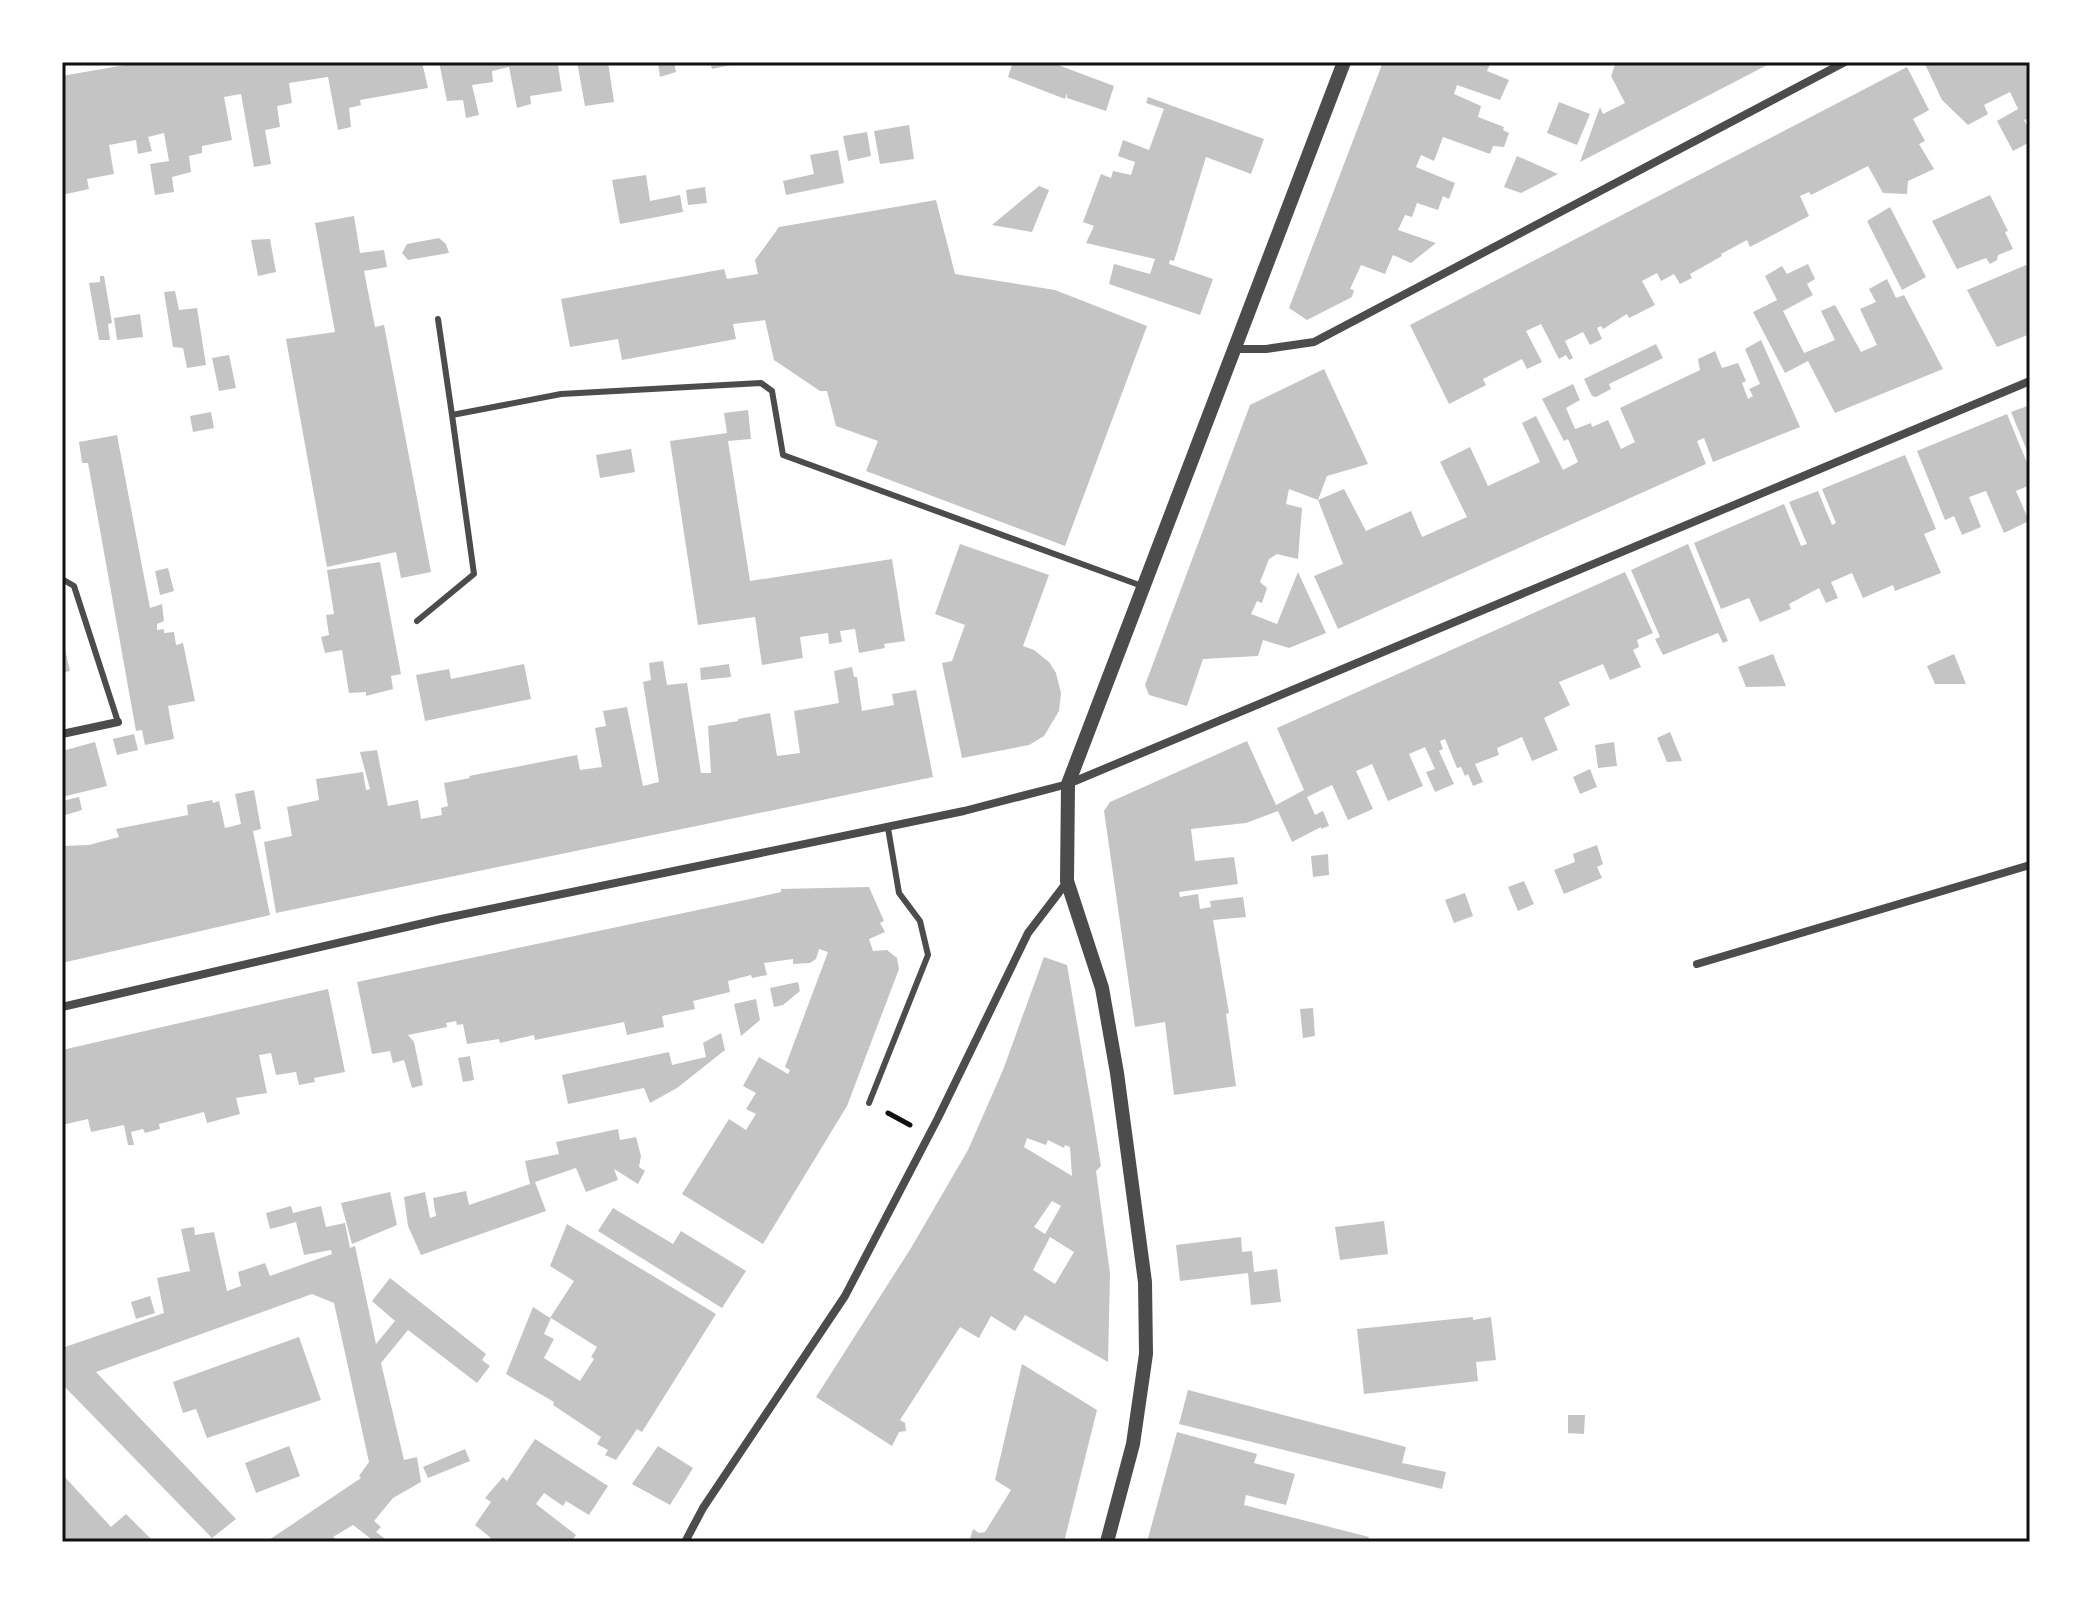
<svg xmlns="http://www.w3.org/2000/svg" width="2092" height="1604" viewBox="0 0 2092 1604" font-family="'Exo 2',sans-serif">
<rect width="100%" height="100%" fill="#fff"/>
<!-- building -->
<path fill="#c4c4c4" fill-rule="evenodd" d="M142,62h280l6,26 -68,12 1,5 -12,3 2,19 -13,3 -10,-53 -39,6 3,20 -15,3 3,21 -15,3 6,34 -17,3 -13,-73 -17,3 8,43 -30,6v7l-13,3 2,16 -19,5 2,15 -19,3 -5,-31 19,-3 -5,-28 -16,4 4,14 -14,3 -2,-14 -27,5 5,29 -27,5 2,10 -27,6v-119z
M439,62h126l-7,3 4,26 -32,5 1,8 -14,4 -8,-41 -17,4 1,11 -21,3 7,30 -13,3 -3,-18 -16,1z
M577,62h31l6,40 -29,4z
M658,62h16l2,10 -16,5z
M710,62h30v1l-28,6z
M1013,62h37l64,24 -8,25 -39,-13v-5l-2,6 -57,-22z
M1383,62h108l-4,9 22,9 -9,20 -43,-15 -3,9 27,12 -3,11 26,10 -1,3 6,3 -5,14 -11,-1 -3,8 -47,-17 -9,24 -13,-6 -5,12 39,16 -6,16 -6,-3 -5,14 -21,-7 -5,14 -7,-2 -7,15 38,13 -25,20 -18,-8 -8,19 -24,-9 -11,24 4,1 -2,7 -45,23 -18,-12z
M1616,62h157l-193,100 20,-55 3,7 22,-11 -14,-27z
M1924,62h103l3,6v50l-6,2 6,11v11l-17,9 -16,-30 21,-12 -8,-17 -26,13 4,9 -20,11 -26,-25z
M1907,67l22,43 -16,9 12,22 -6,3 15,25 -26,12 -1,13 -24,-1 -15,-27 -57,29 -2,-3 -9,4 9,20 -59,31 -3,-7 -26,14 1,2 -32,18 2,4 -12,6 -6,-10 -13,7 -4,-8 -15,8 13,24 -26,13 -2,-4 -24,15 -2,-3 -4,2 5,11 -12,6 -7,-13 -18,9 8,17 -4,2 -3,-5 -7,4 -18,-35 -15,7 16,31 -15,7 -5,-10 -39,20 3,6 -37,19 -39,-79z
M1148,97l116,42 -13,35 -45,-17 -32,104 -4,-1 -1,4 44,15 -13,36 -91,-31 5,-20 36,10 5,-15 -69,-16 8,-17 -11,-4 18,-48 10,4 2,-7 18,4 4,-13 -17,-6 5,-16 26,10 15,-41 -18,-6z
M1559,102l31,12 -13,31 -30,-12z
M909,125l5,34 -34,5 -6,-33z
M867,132l4,24 -23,5 -5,-25z
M838,150l6,33 -58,12 -3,-14 31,-7 -4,-19z
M1517,156l41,18 -37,19 -17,-6z
M646,175l4,26 30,-6 3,17 -63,12 -8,-44z
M1039,186l10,4 -17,42 -40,-7z
M705,187l2,16 -19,2 -2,-15z
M1990,195l18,36 -3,1 8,17 -15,6 -1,5 -7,4 -4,-6 -29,11 -25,-48z
M936,200l19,74 100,16 92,36 -82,220 -199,-75 12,-30 -42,-15 -9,-35h-7l-46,-31 -9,-40 -32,4 3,15 -114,21 -4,-21 -48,8 -9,-48 163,-30 3,10 31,-5 -3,-14 24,-33z
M1890,207l36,70 -24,13 -35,-69z
M354,216l6,37 24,-3 3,17 -23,4 11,56 9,-2 47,247 -30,6 -5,-26 -69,15 -41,-228 49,-7 -20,-109z
M439,238l7,6 3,9 -41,7 -6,-7 5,-9z
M270,239l6,33 -18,4 -7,-36z
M1808,264l7,15 -8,5 6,11 -30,16 21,42 31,-13 -14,-29 14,-6 26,47 16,-7 -17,-36 16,-7 -7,-13 18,-10 9,19 8,-3 39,74 -108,44 -27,-52 -23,12 -32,-61 24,-12 -12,-24 17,-10 5,8z
M2026,265l4,6v63l-33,13 -30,-57z
M100,276h4l8,47 -4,1 2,16h-11l-10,-57 11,-1z
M175,291l4,19 18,-2 9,57 -19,3 -4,-20 -10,-1 -9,-55z
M140,314l3,23 -26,3 -3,-22z
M1761,340l39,87 -87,35 -9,-24 -7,3 9,23 -368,165 -24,-53 29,-12 -25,-64 26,-11 22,42 45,-20 11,26 45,-20 -27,-55 30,-15 18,39 52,-24 -18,-39 14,-7 27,54 15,-8 -10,-23 -4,2 -22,-42 31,-15 7,16 -14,8 9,21 16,-6 1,4 16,-7 13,29 14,-7 -15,-34 80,-38 -2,-11 17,-8 7,17 16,-5 8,18 -4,2 6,16 5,-3 -4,-7 11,-5 -15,-35z
M1656,344l7,14 -54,26 2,5 -15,8 -4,-1 -8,-17z
M229,355l7,33 -17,3 -7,-33z
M1324,369l44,95 -41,12 -9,24 -29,-11 -3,15 16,4 -4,51 -21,-5 -8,5 -9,23 7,6 -5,15 -5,-2 -6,13 26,10 21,-52 28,61 -37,15 -26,-8 -5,16 -55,3 -16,47 -38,-11 -4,-10 105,-280z
M2030,405v53l-19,-46z
M748,410l3,29 -23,2 22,140 142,-22 13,82 -21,3 1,4 -26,5 -4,-24 -15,2 2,11 -13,2 -1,-11 -28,4 3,21 -41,7 -7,-48 -57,8 -28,-184 57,-8 -3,-20z
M211,412l3,16 -21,4 -3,-16z
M2007,414l23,56v15l-14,6 13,30 -25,12 -18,-42 -17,6 12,30 -19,8 -8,-19 -9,4 -28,-69z
M117,435l33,173 12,-4 2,17 -7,3v6l7,-1v4l10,-1 2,13 7,-2 12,58 -27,5 6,33 -29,6 -3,-15 -6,1 -48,-268h-6l-3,-21z
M631,449l4,23 -35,6 -4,-23z
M1905,455l31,74 -12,5 17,39 -46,18 -2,-6 -30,13 -11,-25 -21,9 7,16 -12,5 -7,-15 -30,16 2,5 -31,13 -11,-24 -28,11 -27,-66 90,-39 17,42 6,-2 -18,-42 29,-11 14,34 4,-2 -14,-34z
M960,544l89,31 -26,71 11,4 15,12 7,11 5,20 -2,18 -15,25 -15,9 -67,13 -20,-95 10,-2 13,-36 -30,-11z
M1688,544l40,97 -5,2 -5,-10 -55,22 -8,-16 5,-2 -29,-67z
M380,562l21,112 -10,2 2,13 -27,7v-4l-17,1 -7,-43 -17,3 -4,-16 8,-2 -3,-20 8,-1 -7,-44z
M168,568l6,23 -14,4 -5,-24z
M1625,572l28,61 -16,7 2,7 -6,3 8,17 -31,13 -7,-16 -44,18 11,23 -26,13 14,32 -26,11 -10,-24 -25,11 2,7 -24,9 8,18 -10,4 -5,-12 -3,2 -4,-9 -4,1 -12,-29 -5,2 3,8 -4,2 15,33 -19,8 -9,-20 9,-3 -10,-22 -16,7 14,32 -35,15 -16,-37 -16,7 17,38 -25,11 -16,-35 -25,12 8,18 8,-4 6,15 -8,3v-2l-29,15 -14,-31 -32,12 -55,6 4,32 39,-4 4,27 -59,8 1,5 18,-3 2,15 11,-2 -1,-6 33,-4 3,20 -33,3 16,93 -3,1 10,72 -62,9 -9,-73 -30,5 -31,-216 6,-9 137,-61 29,64 28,-15 -27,-62z
M62,636l8,35 -8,2z
M1773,654l13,32 -40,1 -8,-20z
M1954,654l12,30h-31l-8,-18z
M663,661l4,24 20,-2 14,90h10l-3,-47 30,-5v-2l32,-6 7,43 23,-3 -6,-42 45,-8 -5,-32 18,-4 2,10h3l5,34 32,-6 -2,-11 24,-4 17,87 -657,136 -12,-71 28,-6 -5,-29 32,-7 -3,-21 47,-7 3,18 4,-1 -10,-37 17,-2 11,56 30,-6 3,19 21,-4 -1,-7 7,-2 -4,-23 26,-5 -1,-2 108,-21 3,15 22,-3 -7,-39 11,-2 -3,-15 24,-4 16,79 16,-4 -16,-100 8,-2 -2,-17z
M524,664l7,35 -106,22 -9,-46 33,-6 2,10z
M729,664l2,13 -30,3 -1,-12z
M1670,732l12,29 -15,1 -10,-24z
M134,734l4,16 -21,5 -4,-16z
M95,742l12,44 -45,11v-46z
M1614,742l3,24 -19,2 -3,-23z
M1590,769l7,18 -17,7 -7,-17z
M254,790l7,39 -8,2 17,84 -208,48v-117l27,-1 30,-8 -3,-8 72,-14 -1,-10 25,-5 1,3 6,-2 6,27 16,-4 -6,-30z
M79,797l3,13 -20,6v-15z
M1597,845l6,19 -6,3 5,11 -38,16 -10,-24 21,-8 -2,-8z
M1328,854l1,21 -16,2 -2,-21z
M1524,881l10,23 -16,7 -10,-24z
M869,887l15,34 -4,2 5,9 -16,7 4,12 14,-1 10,8 2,11 -52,137 -84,138 -81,-50 47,-75 17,11 10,-16 -10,-5 10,-16 -13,-7 16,-29 29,17 2,-4 -5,-3 43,-115 -9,-3 -3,10 -6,4 -17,1v-5l-29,4 3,12 -15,3 -1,-3 -23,6 2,11 -37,9 2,8 -33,7 2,11 -37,8 -3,-13 -89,18 -1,-5 -34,8 -1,-4 -32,5 -4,-20 -6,1 -1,-4 -10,2 1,4 -39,8 6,7 9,43 -11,3 -8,-28 -11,3 -3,-12 -18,3 -15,-72 393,-83 31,-7v-3z
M1465,893l8,23 -19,7 -9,-23z
M1044,957l23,8 26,151 8,50 -5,5 14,102 -2,89 -83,-47 -10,16 -24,-15 -12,22 -19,-11 -60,93 5,3 1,8 -7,1 -7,14 -76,-49 95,-149 57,-98 35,-80zM1027,1138l19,7 2,-5 16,8 1,-3 5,2 2,29 -48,-29zM1052,1201l9,5 -16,28 -11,-7zM1050,1237l24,15 -19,32 -22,-14z
M798,982l2,9 -17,14 -9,2 -4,-19z
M328,989l17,83 -31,6 1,4 -16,3 -3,-13 -20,3 -5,-22 -12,2 8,38 -31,5 4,16 -33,9 -3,-11 -45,12 1,5 -15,4 -2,-4 -12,3 3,13h-6l-4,-20 -33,7 -3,-13 -26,6v-75z
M756,999l4,21 -19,16 -7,-32z
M1313,1008l2,28 -12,2 -3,-29z
M721,1033l4,17 -48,38 -27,15 -6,-15 -76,16 -6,-29 107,-23 3,13 34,-8 -3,-14z
M470,1056l4,24 -11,2 -5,-24z
M618,1129l2,11 16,-3 5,19 -2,11 6,4 -7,13 -24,-15 4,11 -32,12 -10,-24 -41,14 11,29 -125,44 -13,-29 -4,-29 21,-5 5,26 6,-2 -3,-18 33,-7 3,14 61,-21 -5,-23 34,-7 -3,-12z
M390,1192l7,33 -45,19 -11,-41z
M291,1206l2,7 28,-7 5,21 19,-4 5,25 5,-2 21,98 19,-23 -23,-20 18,-23 96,76 -4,6 8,6 -13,17 -69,-53 -27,33 23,97 13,-3 4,25 -28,16 -19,23 7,6 -5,5 9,7 -3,3h-7l-22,-17 -20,12 6,5h-73l95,-64 -2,-2 10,-14 -35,-159 -22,-9 -216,78 140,147 -24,19 -150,-154v-36l102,-35 -7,-35 33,-7 -9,-42 13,-2 1,8 19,-3 13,59 14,-5 -3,-14 27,-9 5,13 62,-22 -1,-4 -27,5 -8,-33 -26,7 -4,-16z
M613,1208l60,36 8,-13 65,40 -24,37 -124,-77z
M1384,1221l4,33 -48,6 -5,-33z
M567,1224l149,90 -74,118 -5,-3 -21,31 -11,-5 3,-5 -11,-6 4,-7 -48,-32 1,-3 -48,-28 27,-67 17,11 24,-37 -24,-15zM551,1318l46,29 -6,10 3,2 -14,22 -36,-23 10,-19 -10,-5z
M1241,1237l1,15 10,-1 2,21 23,-3 4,33 -30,3 -3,-32 -68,8 -4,-36z
M150,1296l5,17 -19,6 -5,-17z
M1473,1317v3l18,-3 5,43 -20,2 2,19 -114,13 -7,-65z
M299,1337l22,63 -114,38 -11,-29 -13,4 -10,-31z
M1022,1364l75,46 -33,132h-95l4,-13 6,4 6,-1 26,-42 -16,-10z
M1188,1390l218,57 -4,16 44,9 -4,17 -263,-65z
M1568,1415h17l-1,19 -16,-1z
M1177,1432l80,22 -3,9 41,11 -9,31 -40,-10 -2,10 125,32 -2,5h-220z
M535,1439l73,47 -19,29 -23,-14 -3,5 -19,-13 -8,11 40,31 -5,7h-84l4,-4 -16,-13 16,-23 -6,-4 18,-21 4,4z
M289,1446l11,30 -44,17 -11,-30z
M658,1446l35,22 -23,37 -38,-21z
M465,1449l5,12 -42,17 -5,-11z
M62,1474l49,53 15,-13 28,28h-92z"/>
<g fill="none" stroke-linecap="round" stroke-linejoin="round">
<!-- path -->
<path stroke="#111" stroke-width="5" d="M888,1113l22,12"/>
<!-- service -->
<path stroke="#4c4c4c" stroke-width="6" d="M438,319l14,96
M62,579l12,7 44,136
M417,621l57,-47 -22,-159 109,-21 200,-11 11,8 11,64 359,131
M869,1103l59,-148 -8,-34 -21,-28 -11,-65"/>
<!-- minor -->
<path stroke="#4c4c4c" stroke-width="8" d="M1234,349h32l48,-7 531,-280
M62,734l56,-12
M1697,964l333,-99
M62,1007l379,-88 523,-108 104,-27 962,-403
M685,1542l18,-34 142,-212 93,-178 90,-185 39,-51"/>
<!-- tertiary -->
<path stroke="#4c4c4c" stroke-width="14" d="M1107,1542l26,-98 13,-90 -1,-72 -28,-209 -15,-85 -35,-107 1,-97 276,-722"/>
</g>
<!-- border -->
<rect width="2092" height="1604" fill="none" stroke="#ffffff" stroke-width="128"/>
<rect x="64" y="64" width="1964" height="1476" fill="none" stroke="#111" stroke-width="3"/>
</svg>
